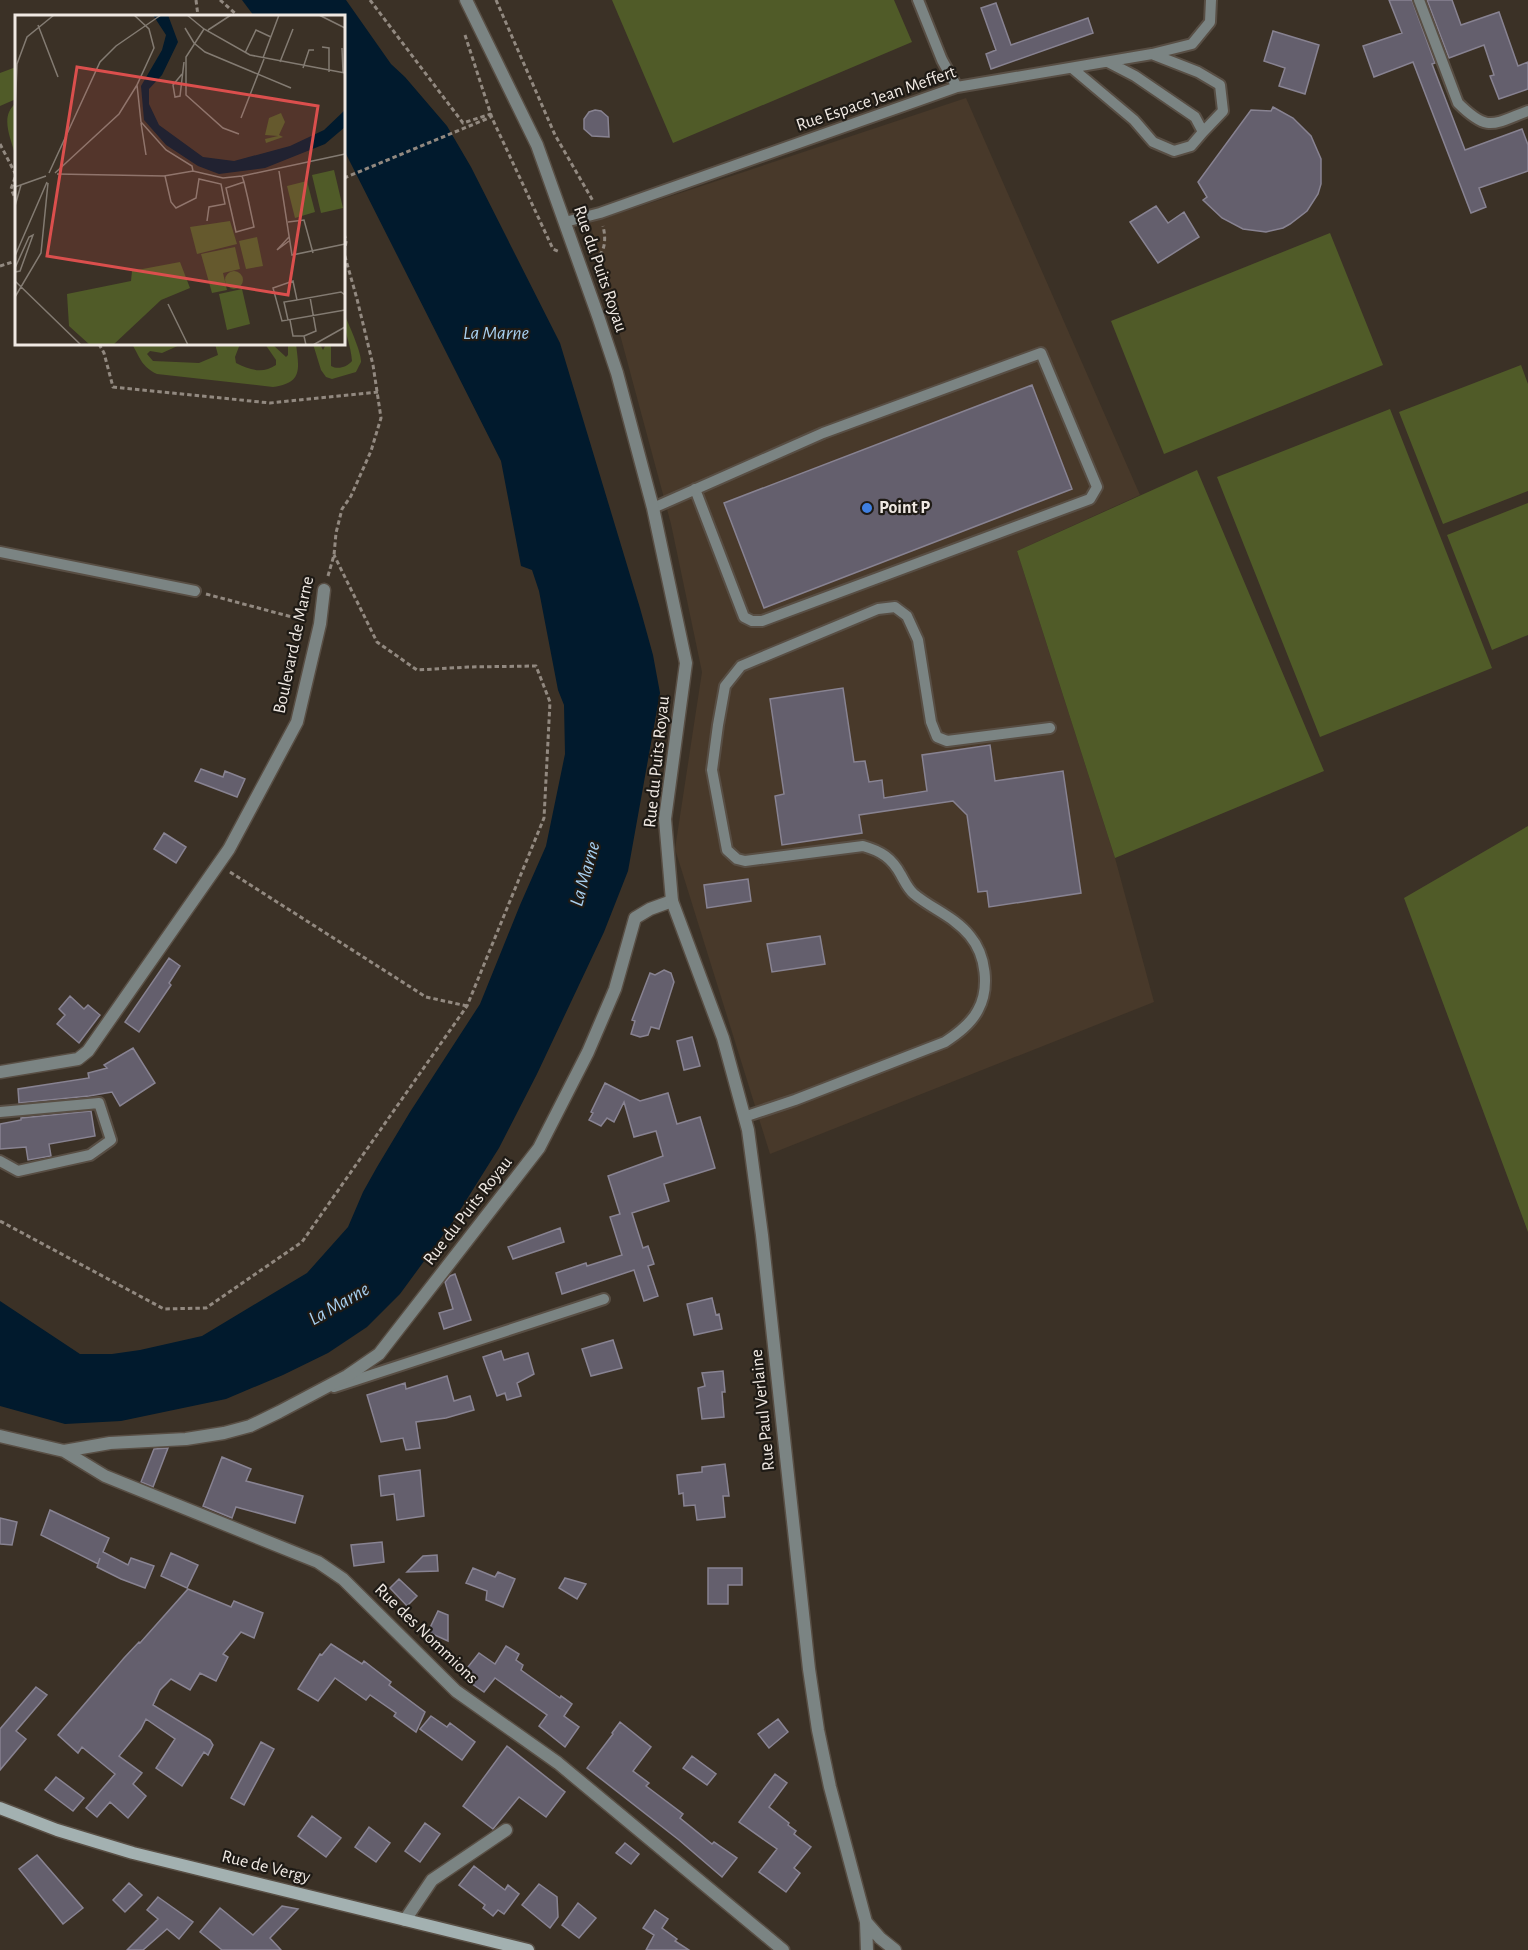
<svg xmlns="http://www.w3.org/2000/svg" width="1528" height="1950" viewBox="0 0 1528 1950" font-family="'Alegreya Sans',sans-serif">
<rect width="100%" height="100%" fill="#3b3126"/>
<!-- built -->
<path fill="#48392a" d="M966,98l174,397 -123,56 98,307 39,144 -384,152 -95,-305 27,-177 -31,-148 -81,-301z"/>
<!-- green -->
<path fill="#505b28" d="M612,0h282l18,42 -239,101z
M16,67v32l-16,7v-33z
M16,103v51h-1c-5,-18 -15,-38 1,-51z
M1330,233l53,132 -219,89 -53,-133z
M344,313c4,10 18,40 17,49 -1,2 -4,8 -5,10l-24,7 -6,-2 -5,-7 -8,-26h7l3,6 3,-6h5v22c7,4 16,1 21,-5 -1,-17 -9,-31 -8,-48z
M132,344h50l-20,9 -12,-2 -3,3 6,7 46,2 19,-8 -3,-11h25l-5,13 1,6c14,7 27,11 40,2v-5l-11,-16h7l14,13 2,-2v-11h8c3,25 7,39 -23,43l-116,-13c-15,-7 -17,-16 -25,-30z
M1521,365l7,19v107l-85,33 -44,-112z
M1390,409l102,259 -172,69 -103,-260z
M1197,470l127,301 -209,87 -98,-307z
M1528,503v132l-36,15 -45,-115z
M1528,826v406l-124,-334z"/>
<!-- water -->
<path fill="#011a2d" d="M242,0h104l45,64 14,13 42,49 24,41 89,176 80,265 13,47 7,38 -32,178 -24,61 -67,142 -38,74 -47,75 -52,71 -33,33 -39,26 -45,22 -57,24 -105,22 -56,3 -65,-18v-105l80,53h32l28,-4 62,-14 105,-63 41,-46 15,-35 14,-25 33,-55 70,-108 40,-99 26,-59 19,-92 -1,-49 -6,-15 -19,-99 -7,-21 -11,-4 -20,-105 -157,-311v-134h-90z"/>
<!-- building -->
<path fill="#645f6d" stroke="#888392" stroke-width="1.5" d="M1389,0h23l23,63 -3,1 33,86 57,-21 6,16v26l-49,17 7,19 -15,6 -58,-151 -39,15 -11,-31 39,-13z
M1427,0h25l9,25 38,-13 19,54 10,-4v27l-29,10 -9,-23 4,-1 -10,-30 -35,13z
M996,3l15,42 77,-27 5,15 -102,36 -5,-15 10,-4 -15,-42z
M1273,31l46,14 -14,49 -26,-8 6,-18 -21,-7z
M1273,107l20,11 18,18 10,23v25l-3,10 -11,17 -17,13 -7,4 -17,4 -23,-3 -21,-11 -19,-18 4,-3 -9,-15 53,-72 20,1z
M595,110l6,1 7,6 1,20 -17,-1 -8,-7v-10l5,-7z
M1156,206l12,17 16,-11 15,25 -41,26 -28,-41z
M1032,385l40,104 -308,119 -40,-105z
M843,688l11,74 11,-1 4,21 13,-2 2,18 43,-7 -5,-36 68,-10 5,36 68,-10 18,122 -92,14 -2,-16 -9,1 -11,-77 -14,-14 -94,14 3,18 -80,12 -7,-49 9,-2 -14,-95z
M201,769l22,8 2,-6 20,8 -8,18 -42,-16z
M164,833l22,14 -10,16 -22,-14z
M748,879l3,22 -44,7 -3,-23z
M820,936l5,28 -53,8 -5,-28z
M169,958l11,8 -11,17 2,2 -32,47 -14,-10z
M664,970l7,3 3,9 -15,47 -8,-2 -3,8 -8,2 -9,-3 4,-13 -3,-1 18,-47 5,2z
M70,996l14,13 4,-4 12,10 -21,28 -22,-19 8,-9 -6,-6z
M692,1037l8,29 -16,4 -7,-29z
M133,1048l22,35 -35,23 -8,-14 -23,4 -70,7 -1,-14 71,-11 -1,-5 19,-5 -3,-3z
M605,1083l35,18 28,-8 9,31 23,-7 15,51 -51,16 5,17 -37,12 11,35 5,-2 6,18 -6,2 10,30 -14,5 -10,-31 -72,24 -6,-21 30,-10 1,3 35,-11 -12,-38 10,-3 -12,-38 55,-20 -7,-25 -22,6 -10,-35 -10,20 -7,-4 -6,8 -12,-6 4,-7 -2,-1z
M91,1111l4,25 -46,8 2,12 -23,4 -2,-13 -26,2v-25l21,-4v-2z
M560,1228l4,14 -51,17 -5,-12z
M455,1274l16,46 -27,9 -5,-16 14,-4 -8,-27 5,-6z
M712,1298l4,17 3,-1 3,15 -28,6 -7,-31z
M613,1340l9,28 -31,8 -9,-27z
M501,1351l3,9 24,-7 6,21 -17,9 4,13 -14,4 -2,-7 -8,3 -14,-39z
M723,1371l2,21h-3l2,25 -22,2 -4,-31 7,-2 -3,-13z
M447,1376l7,25 16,-5 4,14 -28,8 -30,4 4,26 -14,2 -3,-12 -22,4 -14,-47 38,-12 1,6z
M168,1448l-15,39 -12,-5 13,-33z
M222,1457l29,12 -5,12 57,15 -8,27 -59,-16 -4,11 -29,-12z
M725,1464l4,32h-6l2,21 -28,3 -2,-15 -11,1 -1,-13 -4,1 -2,-19 25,-3v-5z
M420,1470l4,46 -27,4 -3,-26 -13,2 -2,-20z
M50,1510l59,28 -6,14 25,13 3,-7 23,8 -9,22 -24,-9 -24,-12 3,-9 -2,6 -57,-29z
M0,1518l17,4 -5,23 -12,-1z
M382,1542l2,20 -30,4 -3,-21z
M171,1553l27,12 -11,23 -26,-12z
M437,1555l1,16 -31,1 16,-16z
M473,1568l22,9 3,-5 17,7 -12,28 -17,-7 1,-9 -21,-8z
M708,1568h34v17h-14v19h-20z
M565,1578l21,6 -9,15 -18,-11z
M399,1579l18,17 -10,10 -17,-18z
M188,1589l43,18 3,-6 29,12 -9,25 -13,-6 -18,22 5,3 -12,24 -16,-8 -10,17 -19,-11 -11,11 -7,15 57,35 3,5 -5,10 -4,-3 -22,34 -26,-18 19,-29 -29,-20 -5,10 -22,27 23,17 -9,11 13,12 -18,22 -18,-16 -13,15 -11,-9 29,-34 -33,-27 -4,6 -20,-18 66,-77 15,-16 1,1z
M438,1611l10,4v26l-20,-9z
M331,1644l31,20 2,-3 27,21 -2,3 36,27 -9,20 -22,-16 2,-3 -26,-18 -4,5 -31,-22 -17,23 -20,-12 22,-35 2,1z
M506,1646l13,8 -3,6 7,5 -2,5 39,28 1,-2 11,8 -8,12 15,11 -14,20 -26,-21 8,-11 -52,-37 -11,14 -16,-11 3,-4 -7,-5 15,-19 16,11z
M36,1687l11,8 -31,36 10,8 -26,31v-41z
M431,1716l16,11 3,-4 25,19 -13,18 -42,-31z
M778,1719l10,13 -19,16 -11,-14z
M620,1722l31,25 -18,24 16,12 -3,3 37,28 -3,4 32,26 2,-2 23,16 -15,19 -43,-37 -92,-72 26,-34 -1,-1z
M261,1742l13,7 -30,56 -13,-7z
M507,1746l58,46 -19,25 -27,-20 -26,32 -30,-23z
M692,1756l24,18 -9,11 -24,-17z
M775,1774l12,9 -18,24 20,16 -1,2 8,6 -2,3 17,13 -17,21 6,5 -14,19 -27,-20 18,-23 -38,-27z
M56,1777l28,21 -11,13 -28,-21z
M312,1816l29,22 -15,19 -28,-21z
M425,1823l15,11 -20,28 -15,-11z
M369,1827l21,16 -14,19 -21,-15z
M625,1843l14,11 -8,10 -15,-11z
M37,1855l46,53 -20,16 -44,-55z
M474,1866l31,24 3,-5 11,9 -15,20 -6,-4 -5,6 -10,-8 2,-3 -26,-20z
M129,1883l13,12 -17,17 -12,-12z
M539,1884l18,13 1,20 -8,11 -28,-23z
M158,1897l35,25 -14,17 -12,-10 -24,21h-16l31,-31 -11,-9z
M578,1903l18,15 -17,20 -17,-13z
M282,1906l16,3 -28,29 11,12h-59l-22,-18 20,-24 33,27z
M655,1910l13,9 -6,9 15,11 -2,2 14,9h-43l8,-15 -11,-7z"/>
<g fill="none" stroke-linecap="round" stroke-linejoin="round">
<defs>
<path id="service" d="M918,0l24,60 15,27
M1419,0l39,103c30,30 35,21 70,8
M1152,54l46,18 22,13 3,26 -20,21
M1072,68l62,52 19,22 21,9 17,-5 12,-14 -8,-15 -60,-41 -27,-14
M565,222l35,-9 357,-126 195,-33 40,-10 18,-22 1,-22
M653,508l170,-75 218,-80 56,134 -7,12 -328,122h-10l-8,-4 -49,-128
M0,552l195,39
M0,1112l99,-9 12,37 -21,15 -72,16 -18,-10
M744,1117l51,-17 150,-58c12,-8 26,-18 33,-32 12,-22 8,-55 -8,-74 -15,-19 -38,-27 -56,-42 -6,-5 -9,-12 -13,-19 -9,-17 -20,-24 -38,-29l-118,15 -8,-2 -10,-9 -15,-80 6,-45 7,-39 16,-20 137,-57 17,-2 12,9 11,24 13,82 6,15 10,4 103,-13
M334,1387l270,-88"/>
<path id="minor" d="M0,1072l78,-13 10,-8 141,-202 68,-127 23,-98 4,-34
M0,1436l64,15 46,-8 76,-4 38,-6 26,-7 29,-14 68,-36 32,-22 160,-206 49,-96 27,-63 20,-71 15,-9 22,-8
M64,1451l41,25 213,86 25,17 113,112 102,72 225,187
M405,1920l27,-40 74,-50"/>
<path id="tertiary" d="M466,0l71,145 61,171 19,57 36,135 33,155 -21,156 7,82 51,137 25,92 14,105 47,434 9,61 12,57 36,135 1,28
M866,1922l14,16 15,12"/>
<path id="secondary" d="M0,1808l57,22 76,23 395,97"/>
</defs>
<!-- service casing -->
<use href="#service" stroke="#584e44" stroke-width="14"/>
<!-- minor casing -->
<use href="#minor" stroke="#584e44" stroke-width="15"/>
<!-- tertiary casing -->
<use href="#tertiary" stroke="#584e44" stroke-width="15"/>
<!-- secondary casing -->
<use href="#secondary" stroke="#584e44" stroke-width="15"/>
<!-- path -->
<path stroke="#928980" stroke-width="3" stroke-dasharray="4.5 3" stroke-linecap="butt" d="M196,0l2,16
M220,0l18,16
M370,0l93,123 28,-9
M496,0l59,135 38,66
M465,35l27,83 61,131 7,3
M0,144l16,31 -5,14 5,11
M344,178l147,-61
M594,260c12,-7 12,-22 9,-34
M0,266l16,-5
M99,344l5,9 9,34 157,16 108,-11
M328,576l6,-21 2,-22 6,-24 9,-13 20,-45 10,-33 -8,-53 -16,-66 -13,-46 2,-11 -2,-9
M206,594l101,27
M230,872l196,125 41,9
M0,1221l164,88 42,-1 96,-66 165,-236 77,-188 6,-116 -14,-36 -68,1 -51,3 -40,-28 -43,-87"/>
<!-- service -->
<use href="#service" stroke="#7b8483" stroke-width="10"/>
<!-- minor -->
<use href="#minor" stroke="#7b8483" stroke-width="12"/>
<!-- tertiary -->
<use href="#tertiary" stroke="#7b8483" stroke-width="12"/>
<!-- secondary -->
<use href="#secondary" stroke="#a3b1b1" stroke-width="12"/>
</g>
<!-- markers -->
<circle fill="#3f7fe0" stroke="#1e1a15" stroke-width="2" cx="867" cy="508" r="6"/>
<g text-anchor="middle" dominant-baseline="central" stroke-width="4.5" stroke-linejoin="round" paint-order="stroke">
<!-- street labels -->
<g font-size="18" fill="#f0e9e3" stroke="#1e1a15">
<text transform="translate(876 99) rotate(-19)">Rue Espace Jean Meffert</text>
<text transform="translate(600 269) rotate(71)">Rue du Puits Royau</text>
<text transform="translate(294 645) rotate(-78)">Boulevard de Marne</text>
<text transform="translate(657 762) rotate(-84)">Rue du Puits Royau</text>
<text transform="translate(468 1211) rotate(-52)">Rue du Puits Royau</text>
<text transform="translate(763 1410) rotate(-96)">Rue Paul Verlaine</text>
<text transform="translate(426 1634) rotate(44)">Rue des Nommions</text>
<text transform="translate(266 1867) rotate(14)">Rue de Vergy</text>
</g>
<!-- poi labels -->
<g font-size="18" font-weight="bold" fill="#f0e9e3" stroke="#1e1a15" text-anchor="start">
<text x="879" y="508">Point P</text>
</g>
<!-- water labels -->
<g font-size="20" font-style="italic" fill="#a7cfef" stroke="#1e1a15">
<text x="496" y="333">La Marne</text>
<text transform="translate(585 874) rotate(-74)">La Marne</text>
<text transform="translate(339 1304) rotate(-30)">La Marne</text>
</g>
</g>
<!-- overview -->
<g transform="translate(15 15)">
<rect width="330" height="330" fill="#3b3126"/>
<path d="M266,98l4,9 -6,13 4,2 -17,6 -1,-4 13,-3 -13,-1 4,-17zM319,155l9,38 -22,5 -9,-38zM292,166l8,31 -20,6 -8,-32zM215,206l7,23 -40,10 -7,-27zM242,222l6,29 -17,3 -7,-28zM220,232l5,22 -17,4 4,17 -15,3 -11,-39zM165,247l10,26 -29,12 -48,45h-23l-21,-19 -2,-32 64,-13 1,-10zM210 265a9 9 0 1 1 18 0a9 9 0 1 1-18 0ZM227,274l8,35 -23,6 -8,-36z" fill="#505b28"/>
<path d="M138,0h15l10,27 -16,33 -13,14v15l10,21 44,32 31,4 56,-15 34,-16 21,-20v17l-20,17 -60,24 -46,6 -21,-8 -32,-21 -22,-25 -3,-34 21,-36 4,-15z" fill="#011a2d"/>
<path fill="none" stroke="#837b72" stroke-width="1.5" d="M119,0l15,14 5,19 -17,37 4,37 25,28 26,16 1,5M172,0l17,14 46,26 95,18M304,0l26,13M23,10l20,52M170,13l9,15 11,9 86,36M189,14l-18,28v38l37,33 16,6M193,15l23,-15M307,32l7,1v24M327,33l1,24M230,38l11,-23 15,7M248,43l16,-43M265,47l13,-33M288,53l6,-18h5M167,59l-9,11 2,12 5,-1 4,-34M0,100l2,-51 10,-27 27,-22M226,103l23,-59M126,108l5,32M264,156l13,84 53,-11M34,158l51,-111 16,-16 45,-31M40,158l64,-59 18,-29M42,159l107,2 29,-5 30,7 19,-2 103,-22M150,161l6,26 5,6 20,-10 3,-19 22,5 4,20 -16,3 -2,14M227,161l2,6 4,17 6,28 -18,5 -10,-44 18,-6M0,172l31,-11M0,191l6,-21M273,207l16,-2 9,33M274,222l-12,13 12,-9M0,241l32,-74M0,253l14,-31 4,-2 -13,36 -5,1M0,266l66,64M330,280l-4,-3 -44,8 -4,-19 -20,7 9,33 63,-11M0,282l26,-44 7,-70M153,289l20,41M273,305l-4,-18 13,-2M275,305l3,16h11l2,9M289,321l12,-5 -6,-34M298,330l32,-18"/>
<path fill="#db4f4d" fill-opacity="0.15" stroke="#db4f4d" stroke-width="3" d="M62,52l241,39 -30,189 -241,-39z"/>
<rect width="330" height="330" fill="none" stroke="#f0e9e3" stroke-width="3"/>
</g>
</svg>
